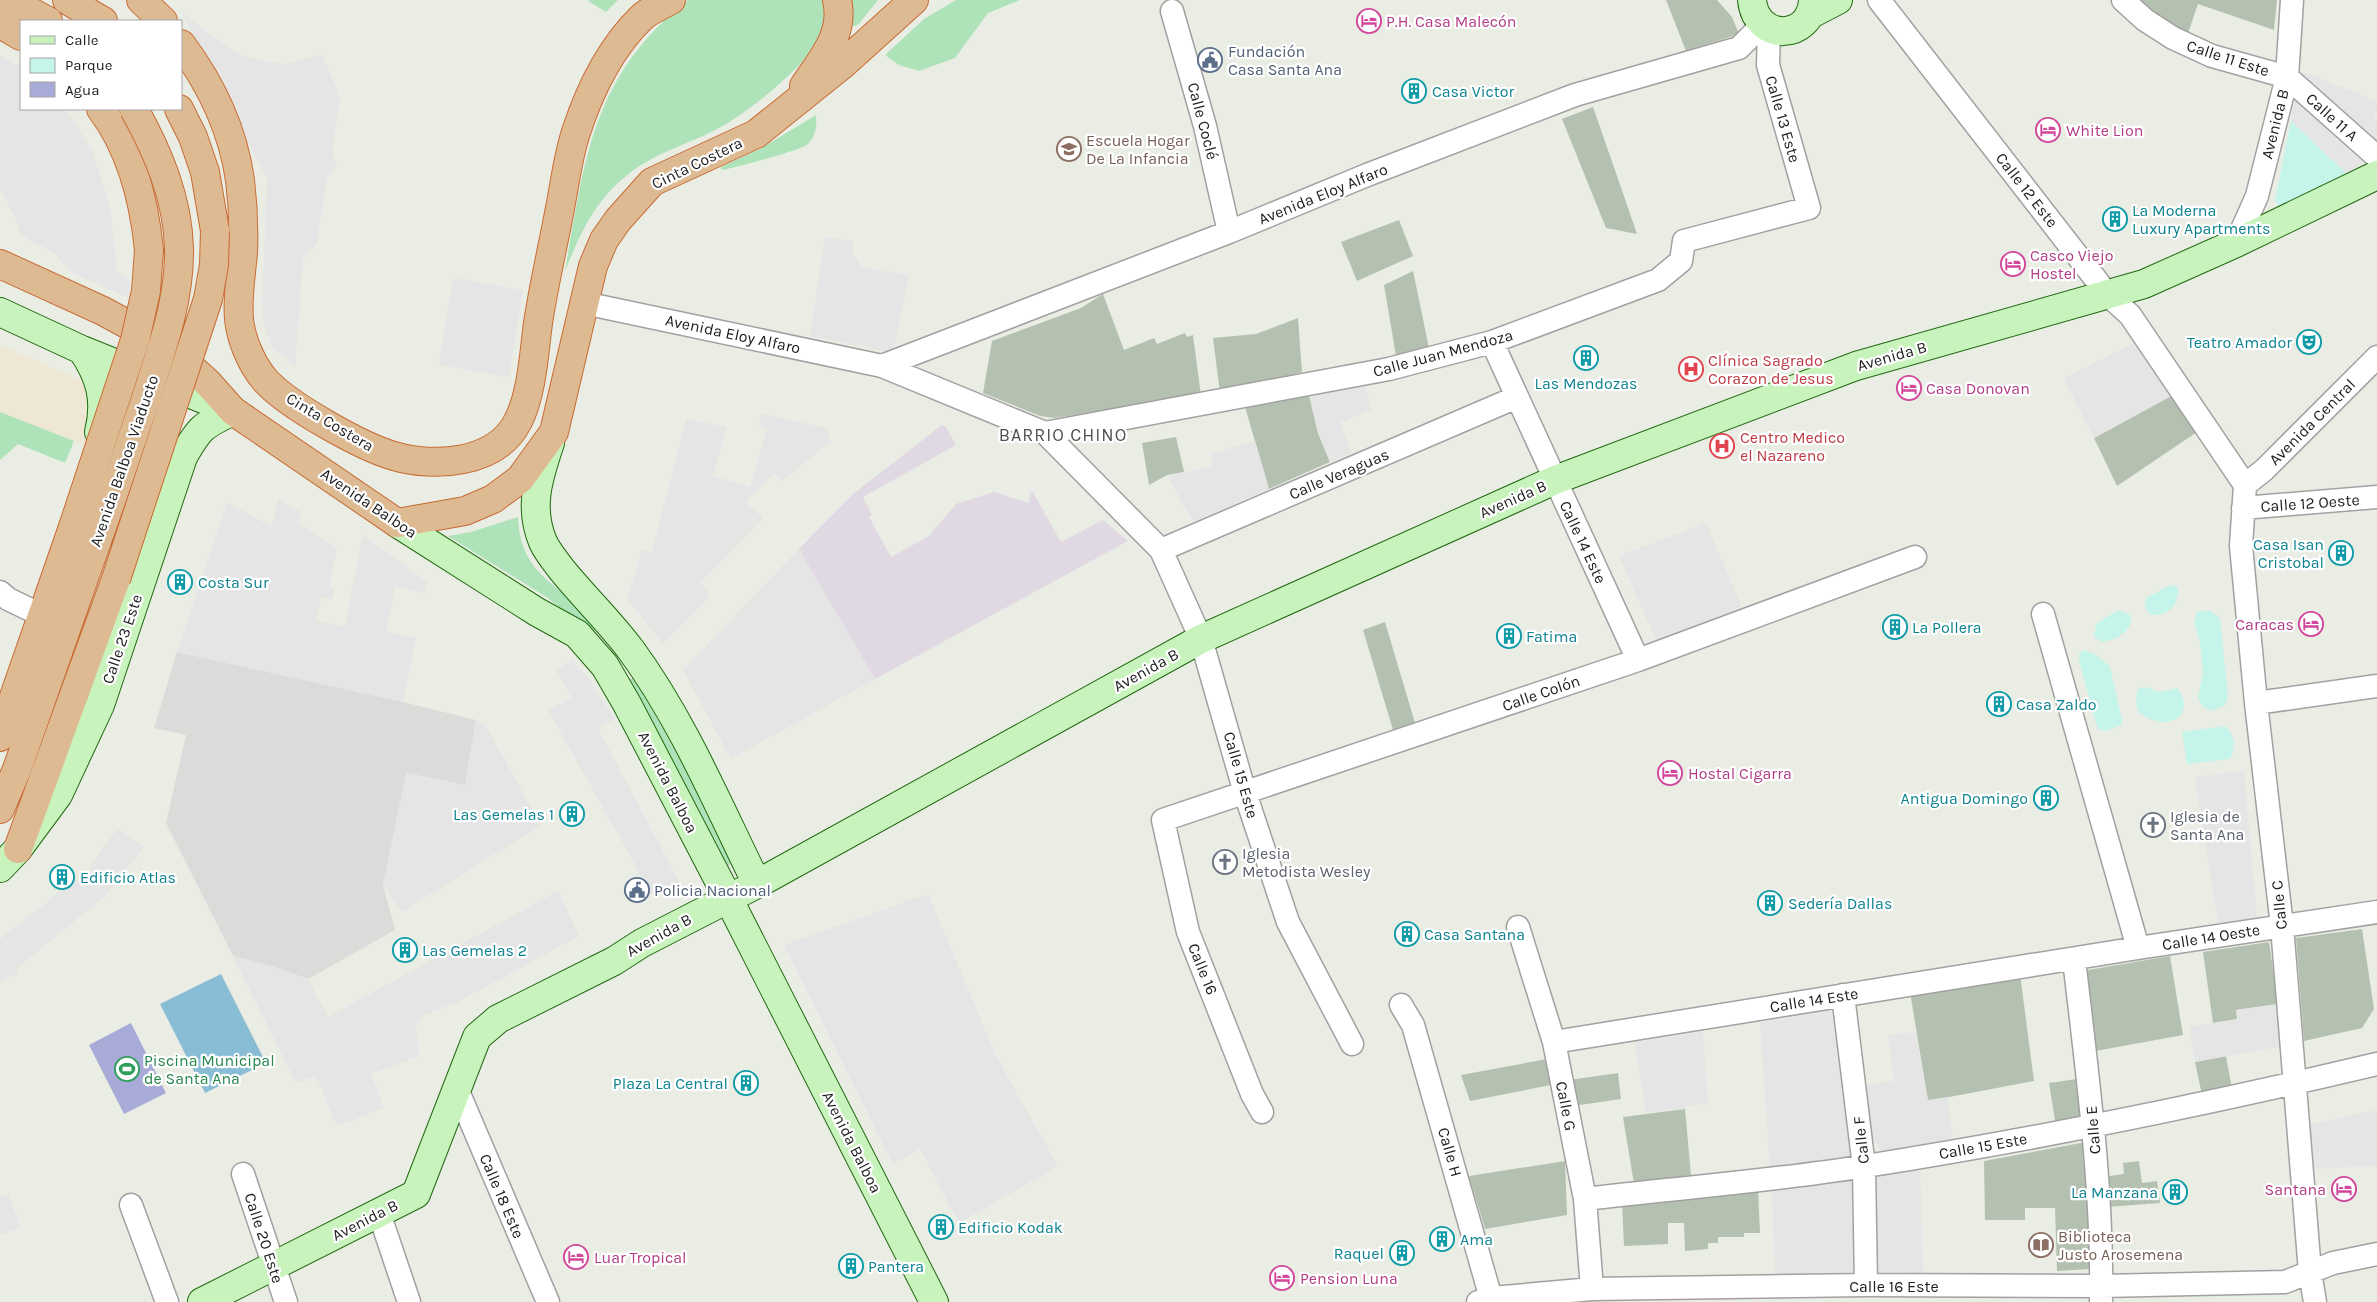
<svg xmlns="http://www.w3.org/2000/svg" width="2377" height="1302" viewBox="0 0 2377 1302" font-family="Karla,sans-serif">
<rect width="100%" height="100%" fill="#eaede4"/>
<!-- residential -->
<path fill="#dbdbda" d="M177,652l226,50 73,18 -11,65 -58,-12 -24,112 12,45 -87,49 -33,-12 -42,-11 -67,-133 20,-88 -32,-7z"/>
<!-- commercial -->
<path fill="#ede7d4" d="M0,345l88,38 4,30 -7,32 -85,-33z"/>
<!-- construction -->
<path fill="#b5c1b0" d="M1666,0h51l15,17 7,17 -53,17z
M2135,0h142l-3,30 -76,-26 -12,35z
M1593,107l23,66 21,61 -31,-6 -44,-109z
M1399,220l14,36 -56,25 -16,-39z
M1413,271l16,77 -33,8 -12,-71z
M1103,294l21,56 30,-12 3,6 28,-11 2,4 6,-2 8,61 -147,22 -14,-2 -57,-23 9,-52 89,-33z
M1298,318l4,54 -82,21 -7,-55 43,-4z
M1309,395l9,38 12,29 -61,27 -24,-82z
M2173,395l24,37 -80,54 -23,-48z
M1176,437l8,35 -17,3 -18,10 -7,-42z
M1385,622l30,101 -22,7 -30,-100z
M2362,929l12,80 -12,19 -58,13 -8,-103z
M2269,942l9,62 -42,6 2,9 -25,4 -10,-71z
M2170,956l13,79 -93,17 -8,-81z
M2020,974l14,107 -106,20 -18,-109z
M2226,1056l6,33 -30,6 -7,-33z
M1547,1059l4,26 -81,16 -9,-26z
M1618,1073l3,26 -48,7 -4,-26z
M2077,1079l6,44 -27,4 -7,-44z
M1685,1109l6,66 -57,9 -11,-67z
M2086,1142l4,127 -33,2 -2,-63h-30v12h-40l-1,-59z
M1565,1161l2,54 -82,14 -16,-53z
M2139,1161l3,22 15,-2 3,22 -53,4 -4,-30 21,-3 -1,-11z
M1758,1188l2,45h-16v4h-26v6h-10v6l-23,2 -1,-28h-16v21l-44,2 -2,-43z"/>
<!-- grass -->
<path fill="#aee3ba" d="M590,0h28l-12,12 -18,-11z
M688,0h137c1,7 4,16 3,23 -6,31 -82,92 -111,106 -32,17 -62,23 -91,47 -33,27 -45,57 -61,95 20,-113 27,-195 123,-271z
M851,0h27l-20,25 -5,1 -2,-3z
M956,0h64l-32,13 -33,45 -36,13 -20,-6 -14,-10 39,-36z
M816,115c1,11 0,20 -8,29 -8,7 -72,23 -86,26l-1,-3 39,-18z
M0,412l74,29 -9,22 -47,-19 -18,16z
M518,517c3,67 50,64 77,112l-2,4 -8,-3 -37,-32 -100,-62 23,-4z
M632,678l3,1 51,91 45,89v5l-4,2 -4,-3 -94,-183z"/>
<!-- park -->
<path fill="#c4f4ea" d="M2291,121l56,53 -67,33 -5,-6z
M2171,585l7,2c2,17 -11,32 -29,27l-4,-7 1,-9z
M2118,610l12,5 1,9c-8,11 -15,16 -29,18l-8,-5 2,-13z
M2197,611h13l10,7 8,79 -3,8 -13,6 -9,-4 -5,-9 5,-25 -3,-31 -6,-19z
M2084,650l12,5 14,12 12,53 -1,5 -15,6 -8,-2 -19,-68v-7z
M2146,687l13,5 18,-4c22,28 -13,47 -39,23l-2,-12 2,-10z
M2225,726c10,9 11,21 5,33l-43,5 -5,-32z"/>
<!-- pitch -->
<path fill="#89bcd5" d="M221,974l45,89 -61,30 -45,-89z"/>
<!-- parking -->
<path fill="#e5e5e5" d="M182,13l52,39 22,8 30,4 36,-9 18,42 -8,56 5,11 -10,13 -10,66 -14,16 -8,107 -22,-18 -9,-21 -2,-24 5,-124z
M0,56l21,11v42h44l27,41 18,57 7,65 14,10 -3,16 -57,-26 -17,-19 -33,-18 -7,-21 -14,-23z
M2303,72l74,29v8l-4,8 4,2v20l-75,-63z
M2295,94l78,69 -26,11 -56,-53z
M825,237l29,4 -2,11 11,16 46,7 -16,78 -83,-17z
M453,278l70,12 -14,87 -70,-12z
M2138,341l35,54 -79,43 -30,-60z
M1365,384l6,26 -31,13 12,29 -22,10 -12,-29 -9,-38z
M762,414l64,14 5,13 -49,40 -8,-7 -28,28 17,16 -63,65 11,12 -48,49 -36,-45 15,-49 10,2 34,-133 41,8 -14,49 37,11 17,-58 -9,-3z
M1255,441l14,48 -76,33 -26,-47 46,-8 -3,-13z
M278,499l23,13 -2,12 38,24 -8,39 5,2 -2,10 -11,-2 -5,24 29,6 18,-92 64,47 -3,11 -29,-6 -9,45 30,6 -13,64 -226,-50 50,-150 45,25z
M1706,523l36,84 -86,33 -37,-84z
M799,549l76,130 -144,80 -48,-89z
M572,660l16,18 27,41 -17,9 82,156 -28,11 -104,-185 24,-12 -16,-28z
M476,720l9,5 56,100 -139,87 -19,-27 23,-112 59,12z
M2244,770l13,148 -39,6 -23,-146z
M117,829l27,18 -40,50 -87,71 1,4 -18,12v-45l76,-60 8,8 13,-11 -7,-9z
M558,891l21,45 -121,66 -34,13 -8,8 3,33 -48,18 13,34 -47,18 -21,-50 -20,7 -63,-127 42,11 33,12 20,38z
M928,894l69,164 61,108 -99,57 -39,-74 -27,15 -109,-219z
M2278,1004l5,42 -88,16 -5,-35 47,-8 -1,-9z
M1837,1010l18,147 -85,11 -10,-145z
M1703,1032l5,72 -23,2v3l-39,4 -11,-71z
M1916,1032l12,68 19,-3 7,47 -68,12 -20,-25 -6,-45 34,-5 -6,-46z
M2377,1110v56l-66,3 -5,-44z
M1920,1167l3,106 -48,-2 -2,-95z
M1854,1178l2,94 -81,3 -3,-87z
M8,1194l13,33 -21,8v-38z"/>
<!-- plaza -->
<path fill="#e0d8e3" d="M942,425l4,2 10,18 -93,52 9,18 -3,2 22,40 38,-21 27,-32 38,-12 35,11 1,-10 3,-1 28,50 42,-22 25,21 -253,138 -76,-130 54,-55z"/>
<!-- water -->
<path fill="#a8abd7" d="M131,1023l35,70 -42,21 -35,-69z"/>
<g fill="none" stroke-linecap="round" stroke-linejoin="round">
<defs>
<path id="street" d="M1879,0l229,295 22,20 115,170 -4,61 15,157 26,223 28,346 5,30
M2123,0l22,20 28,18 39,18 75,21 90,80
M1172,11l33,115 24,106
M2236,243l21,-47 30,-119 5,-77
M584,303l298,63 163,67 116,117 40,89 44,154 43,129 64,122
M1492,342l146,318
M882,366l347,-134 138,-57 208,-80 164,-47 24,-24
M1045,433l344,-64 103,-27 166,-62 23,-19 3,-20 125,-33 -41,-143 1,-37
M2245,485l19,-15 113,-113
M2243,508l134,-11
M1161,550l356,-153
M0,592l8,7 29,14
M2043,614l95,334
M2256,703l121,-17
M1518,927l36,115 31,157 7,90
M2074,959c13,114 29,228 27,343
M1843,995l21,172 2,118
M1401,1005l12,20 79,277
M1554,1042l584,-94 239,-36
M457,1089l91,213
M1262,1112l-10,-18 -64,-162 -25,-112 475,-160 277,-103
M243,1174l43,128
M1585,1199c93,-11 188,-18 281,-33 172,-27 342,-62 511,-102
M131,1205l36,97
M379,1213l30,89
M1478,1302l14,-4 100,-9 274,-4 236,1 183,-4 48,-19 44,-9"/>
<path id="secondary" d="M1752,0c4,42 59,41 61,0
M1809,15l29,-15
M0,312l82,38 151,61
M82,350c18,26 25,50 17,82
M550,443c-11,33 -22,64 -7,99 4,9 12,19 19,28 22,27 48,52 69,80 52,71 87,155 126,234
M397,523l140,89 40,22 28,32 22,38 101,194 206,404
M0,868l18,-19 40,-54 42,-90 83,-248c16,-29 20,-32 50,-46
M202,1302l214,-108 61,-157 21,-18 116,-58 28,-18 115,-59 444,-245 354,-159 301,-114 288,-82 92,-41 141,-68"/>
<path id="highway" d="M8,0l40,21
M67,0l36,21
M141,0l22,21
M0,24l21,12
M181,44c30,40 52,87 59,136 3,24 4,49 3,73 -2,22 -6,44 -4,66 2,21 13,46 26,61 22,25 97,67 129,76 40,12 103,8 124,-35 14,-27 16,-68 20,-98 6,-39 15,-77 22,-115 5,-25 8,-52 16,-76 14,-43 34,-84 66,-115 8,-7 20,-12 29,-17
M804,86c18,-27 41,-52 33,-86
M101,109c31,41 43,91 48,141
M179,109l14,28 12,35 10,59
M0,264l103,47 44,24 30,20 31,28 25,28 164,112 68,-12 28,-12 27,-20 34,-47 39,-166 11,-26 14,-20 34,-38 104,-48 86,-69 72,-65
M0,737l73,-210
M0,809l17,-40 80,-228
M18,849l98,-270"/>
</defs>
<!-- street casing -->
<use href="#street" stroke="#a1a1a1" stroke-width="25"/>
<!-- secondary casing -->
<use href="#secondary" stroke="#1f690f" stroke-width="30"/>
<!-- highway casing -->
<use href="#highway" stroke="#c86b34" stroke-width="30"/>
<!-- street -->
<use href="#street" stroke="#fff" stroke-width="22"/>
<!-- secondary -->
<use href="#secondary" stroke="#c9f3bc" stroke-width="28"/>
<!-- highway -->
<use href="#highway" stroke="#deba92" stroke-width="28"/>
<defs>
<path id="highway-bridge" d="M73,527l62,-187 11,-49 3,-41
M97,541c16,-45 31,-91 47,-137 16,-50 36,-102 35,-155 -1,-50 -21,-97 -45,-140
M116,579l92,-280 6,-34 1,-34"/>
</defs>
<!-- highway-bridge casing -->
<use href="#highway-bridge" stroke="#c86b34" stroke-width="30" stroke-linecap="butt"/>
<!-- highway-bridge -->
<use href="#highway-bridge" stroke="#deba92" stroke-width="28"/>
</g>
<!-- icons -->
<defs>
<symbol id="hotel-ring" viewBox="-11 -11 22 22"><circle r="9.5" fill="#fff" stroke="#d1479c" stroke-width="1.5"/><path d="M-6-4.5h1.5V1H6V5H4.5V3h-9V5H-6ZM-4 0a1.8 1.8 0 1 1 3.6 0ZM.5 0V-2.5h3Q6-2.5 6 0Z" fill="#d1479c"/></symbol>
<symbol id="civic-ring" viewBox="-11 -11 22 22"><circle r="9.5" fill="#fff" stroke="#5c6f8a" stroke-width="1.5"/><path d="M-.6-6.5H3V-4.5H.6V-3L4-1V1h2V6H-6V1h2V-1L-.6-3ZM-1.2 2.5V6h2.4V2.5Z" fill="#5c6f8a"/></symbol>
<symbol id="building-ring" viewBox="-11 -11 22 22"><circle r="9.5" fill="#fff" stroke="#0f9aa8" stroke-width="1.5"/><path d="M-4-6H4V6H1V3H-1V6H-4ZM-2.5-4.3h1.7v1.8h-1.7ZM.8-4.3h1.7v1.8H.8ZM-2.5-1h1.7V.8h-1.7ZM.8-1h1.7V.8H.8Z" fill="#0f9aa8"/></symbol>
<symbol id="school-ring" viewBox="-11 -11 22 22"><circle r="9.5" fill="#fff" stroke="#8d6e63" stroke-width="1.5"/><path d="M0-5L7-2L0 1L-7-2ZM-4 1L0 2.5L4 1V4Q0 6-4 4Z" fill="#8d6e63"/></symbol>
<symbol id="theatre-ring" viewBox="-11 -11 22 22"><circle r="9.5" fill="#fff" stroke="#0f9aa8" stroke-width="1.5"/><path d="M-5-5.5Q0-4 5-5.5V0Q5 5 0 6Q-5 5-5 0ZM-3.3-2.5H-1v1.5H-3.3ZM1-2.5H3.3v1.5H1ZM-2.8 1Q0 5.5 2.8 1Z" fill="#0f9aa8"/></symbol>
<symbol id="hospital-ring" viewBox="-11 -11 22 22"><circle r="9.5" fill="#fff" stroke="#e0444e" stroke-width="1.5"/><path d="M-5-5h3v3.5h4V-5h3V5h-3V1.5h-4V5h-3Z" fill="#e0444e"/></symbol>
<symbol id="church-ring" viewBox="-11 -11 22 22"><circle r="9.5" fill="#fff" stroke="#6b7280" stroke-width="1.5"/><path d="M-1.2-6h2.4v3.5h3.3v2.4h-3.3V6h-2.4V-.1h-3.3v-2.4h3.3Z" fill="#6b7280"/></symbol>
<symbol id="stadium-ring" viewBox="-11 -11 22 22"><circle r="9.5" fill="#fff" stroke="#2e9e5b" stroke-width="1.5"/><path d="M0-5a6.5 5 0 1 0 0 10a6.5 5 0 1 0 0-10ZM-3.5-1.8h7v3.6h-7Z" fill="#2e9e5b"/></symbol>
<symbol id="library-ring" viewBox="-11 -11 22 22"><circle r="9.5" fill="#fff" stroke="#8d6e63" stroke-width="1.5"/><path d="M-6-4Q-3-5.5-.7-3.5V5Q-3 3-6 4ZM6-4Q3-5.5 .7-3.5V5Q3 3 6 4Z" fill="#8d6e63"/></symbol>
</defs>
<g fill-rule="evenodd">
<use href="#hotel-ring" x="1355" y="7" width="28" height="28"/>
<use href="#civic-ring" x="1196" y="46" width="28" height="28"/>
<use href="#building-ring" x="1400" y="77" width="28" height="28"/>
<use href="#hotel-ring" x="2034" y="116" width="28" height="28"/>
<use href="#school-ring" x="1055" y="135" width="28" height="28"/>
<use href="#building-ring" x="2101" y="205" width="28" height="28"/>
<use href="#hotel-ring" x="1999" y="250" width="28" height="28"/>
<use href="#theatre-ring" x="2295" y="328" width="28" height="28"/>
<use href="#building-ring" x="1572" y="344" width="28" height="28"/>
<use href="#hospital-ring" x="1677" y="355" width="28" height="28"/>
<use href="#hotel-ring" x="1895" y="374" width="28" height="28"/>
<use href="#hospital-ring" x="1708" y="432" width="28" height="28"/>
<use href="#building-ring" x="2327" y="539" width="28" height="28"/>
<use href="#building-ring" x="166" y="568" width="28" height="28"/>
<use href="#hotel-ring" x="2297" y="610" width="28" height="28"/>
<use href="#building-ring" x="1881" y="613" width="28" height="28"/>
<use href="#building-ring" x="1495" y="622" width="28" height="28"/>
<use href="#building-ring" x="1985" y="690" width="28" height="28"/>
<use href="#hotel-ring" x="1656" y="759" width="28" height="28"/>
<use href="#building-ring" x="2032" y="784" width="28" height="28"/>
<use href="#building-ring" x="558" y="800" width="28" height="28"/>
<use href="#church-ring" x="2139" y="811" width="28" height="28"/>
<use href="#church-ring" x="1211" y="848" width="28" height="28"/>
<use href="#building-ring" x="48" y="863" width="28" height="28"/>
<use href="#civic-ring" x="623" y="876" width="28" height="28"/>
<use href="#building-ring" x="1756" y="889" width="28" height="28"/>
<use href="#building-ring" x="1393" y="920" width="28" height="28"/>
<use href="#building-ring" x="391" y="936" width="28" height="28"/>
<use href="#stadium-ring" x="113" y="1055" width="28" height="28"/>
<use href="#building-ring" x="732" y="1069" width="28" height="28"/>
<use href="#hotel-ring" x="2330" y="1175" width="28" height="28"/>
<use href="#building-ring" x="2161" y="1178" width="28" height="28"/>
<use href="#building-ring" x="927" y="1213" width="28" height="28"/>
<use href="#building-ring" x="1428" y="1225" width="28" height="28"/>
<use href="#library-ring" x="2027" y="1231" width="28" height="28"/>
<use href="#building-ring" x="1388" y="1239" width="28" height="28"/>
<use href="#hotel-ring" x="562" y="1243" width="28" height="28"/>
<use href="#building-ring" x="837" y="1252" width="28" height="28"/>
<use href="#hotel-ring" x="1268" y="1264" width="28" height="28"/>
</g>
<g text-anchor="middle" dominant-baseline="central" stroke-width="4.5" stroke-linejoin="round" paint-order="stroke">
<!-- hotel labels -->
<g font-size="16" fill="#b23c85" stroke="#fff" text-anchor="start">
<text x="1386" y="21">P.H. Casa Malecón</text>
<text x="2066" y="130">White Lion</text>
<text x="2030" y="255">Casco Viejo<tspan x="2030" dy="18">Hostel</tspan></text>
<text x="1926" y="388">Casa Donovan</text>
<text x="2294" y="624" text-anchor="end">Caracas</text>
<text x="1688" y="773">Hostal Cigarra</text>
<text x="2326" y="1189" text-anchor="end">Santana</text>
<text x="594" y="1257">Luar Tropical</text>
<text x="1300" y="1278">Pension Luna</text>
</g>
<!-- service labels -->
<g font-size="16" fill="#4e5e75" stroke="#fff" text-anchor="start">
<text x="1228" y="51">Fundación<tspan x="1228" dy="18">Casa Santa Ana</tspan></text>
<text x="654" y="890">Policia Nacional</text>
</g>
<!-- street labels -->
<g font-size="16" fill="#1d1d1d" stroke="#fff">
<text transform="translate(2228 58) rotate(18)">Calle 11 Este</text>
<text transform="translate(2332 117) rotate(42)">Calle 11 A</text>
<text transform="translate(1783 119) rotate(74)">Calle 13 Este</text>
<text transform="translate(1203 121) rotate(75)">Calle Coclé</text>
<text transform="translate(2275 124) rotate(-76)">Avenida B</text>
<text transform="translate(697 163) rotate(-26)">Cinta Costera</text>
<text transform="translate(2027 190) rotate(52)">Calle 12 Este</text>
<text transform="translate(1323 194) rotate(-22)">Avenida Eloy Alfaro</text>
<text transform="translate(733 334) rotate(12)">Avenida Eloy Alfaro</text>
<text transform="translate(1443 353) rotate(-15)">Calle Juan Mendoza</text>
<text transform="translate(1892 356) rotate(-16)">Avenida B</text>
<text transform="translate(330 422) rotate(31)">Cinta Costera</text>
<text transform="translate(2312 422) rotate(-45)">Avenida Central</text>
<text transform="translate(124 461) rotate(-71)">Avenida Balboa Viaducto</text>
<text transform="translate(1339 474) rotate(-23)">Calle Veraguas</text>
<text transform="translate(1513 499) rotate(-24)">Avenida B</text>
<text transform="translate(369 503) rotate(34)">Avenida Balboa</text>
<text transform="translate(2310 503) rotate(-4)">Calle 12 Oeste</text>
<text transform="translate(1583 542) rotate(65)">Calle 14 Este</text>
<text transform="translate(122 639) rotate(-71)">Calle 23 Este</text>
<text transform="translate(1146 670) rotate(-29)">Avenida B</text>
<text transform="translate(1541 693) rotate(-19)">Calle Colón</text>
<text transform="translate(1241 775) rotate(74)">Calle 15 Este</text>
<text transform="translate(668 782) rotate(63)">Avenida Balboa</text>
<text transform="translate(2279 905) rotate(-96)">Calle C</text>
<text transform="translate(659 935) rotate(-29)">Avenida B</text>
<text transform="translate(2211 937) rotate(-9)">Calle 14 Oeste</text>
<text transform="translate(1203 969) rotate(68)">Calle 16</text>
<text transform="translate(1814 1000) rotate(-9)">Calle 14 Este</text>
<text transform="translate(1566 1106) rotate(79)">Calle G</text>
<text transform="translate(2093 1130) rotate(-95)">Calle E</text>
<text transform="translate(1861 1140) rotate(-96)">Calle F</text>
<text transform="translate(852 1142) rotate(63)">Avenida Balboa</text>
<text transform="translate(1983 1146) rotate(-10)">Calle 15 Este</text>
<text transform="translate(1450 1152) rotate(74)">Calle H</text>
<text transform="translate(502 1196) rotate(67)">Calle 18 Este</text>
<text transform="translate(365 1220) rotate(-27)">Avenida B</text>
<text transform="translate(264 1238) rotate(72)">Calle 20 Este</text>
<text x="1894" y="1286">Calle 16 Este</text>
</g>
<!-- culture labels -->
<g font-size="16" fill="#0d838f" stroke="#fff" text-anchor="start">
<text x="1432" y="91">Casa Victor</text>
<text x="2132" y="210">La Moderna<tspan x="2132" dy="18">Luxury Apartments</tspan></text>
<text x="2292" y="342" text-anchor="end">Teatro Amador</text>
<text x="1586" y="383" text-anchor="middle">Las Mendozas</text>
<text x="2324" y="544" text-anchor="end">Casa Isan<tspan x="2324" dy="18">Cristobal</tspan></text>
<text x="198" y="582">Costa Sur</text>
<text x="1912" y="627">La Pollera</text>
<text x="1526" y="636">Fatima</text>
<text x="2016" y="704">Casa Zaldo</text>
<text x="2028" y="798" text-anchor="end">Antigua Domingo</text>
<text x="554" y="814" text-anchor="end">Las Gemelas 1</text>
<text x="80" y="877">Edificio Atlas</text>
<text x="1788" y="903">Sedería Dallas</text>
<text x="1424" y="934">Casa Santana</text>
<text x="422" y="950">Las Gemelas 2</text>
<text x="728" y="1083" text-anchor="end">Plaza La Central</text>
<text x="2158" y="1192" text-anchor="end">La Manzana</text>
<text x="958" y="1227">Edificio Kodak</text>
<text x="1460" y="1239">Ama</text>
<text x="1384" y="1253" text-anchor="end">Raquel</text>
<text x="868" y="1266">Pantera</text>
</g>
<!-- education labels -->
<g font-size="16" fill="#785e54" stroke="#fff" text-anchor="start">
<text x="1086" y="140">Escuela Hogar<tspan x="1086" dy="18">De La Infancia</tspan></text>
<text x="2058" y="1236">Biblioteca<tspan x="2058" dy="18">Justo Arosemena</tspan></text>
</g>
<!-- health labels -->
<g font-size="16" fill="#be3a42" stroke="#fff" text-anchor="start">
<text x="1708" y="360">Clínica Sagrado<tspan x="1708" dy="18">Corazon de Jesus</tspan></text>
<text x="1740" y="437">Centro Medico<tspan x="1740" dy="18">el Nazareno</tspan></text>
</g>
<!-- worship labels -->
<g font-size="16" fill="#5b616d" stroke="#fff" text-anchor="start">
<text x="2170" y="816">Iglesia de<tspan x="2170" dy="18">Santa Ana</tspan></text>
<text x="1242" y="853">Iglesia<tspan x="1242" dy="18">Metodista Wesley</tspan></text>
</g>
<!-- leisure labels -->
<g font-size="16" fill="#27864d" stroke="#fff" text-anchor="start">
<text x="144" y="1060">Piscina Municipal<tspan x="144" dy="18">de Santa Ana</tspan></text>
</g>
<!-- neighbourhood labels -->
<g font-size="18" letter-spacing="1" fill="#505050" stroke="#fff">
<text x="1063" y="435">BARRIO CHINO</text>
</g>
</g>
<!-- legend -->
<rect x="20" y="20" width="162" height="90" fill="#ffffff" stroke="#a5a5a5"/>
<rect x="30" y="36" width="25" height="8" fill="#c9f3bc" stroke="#a5a5a5"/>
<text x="65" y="45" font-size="15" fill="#1d1d1d">Calle</text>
<rect x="30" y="58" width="25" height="15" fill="#c4f4ea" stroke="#a5a5a5"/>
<text x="65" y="70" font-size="15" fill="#1d1d1d">Parque</text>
<rect x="30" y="82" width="25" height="15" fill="#a8abd7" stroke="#a5a5a5"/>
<text x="65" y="95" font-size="15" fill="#1d1d1d">Agua</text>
</svg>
